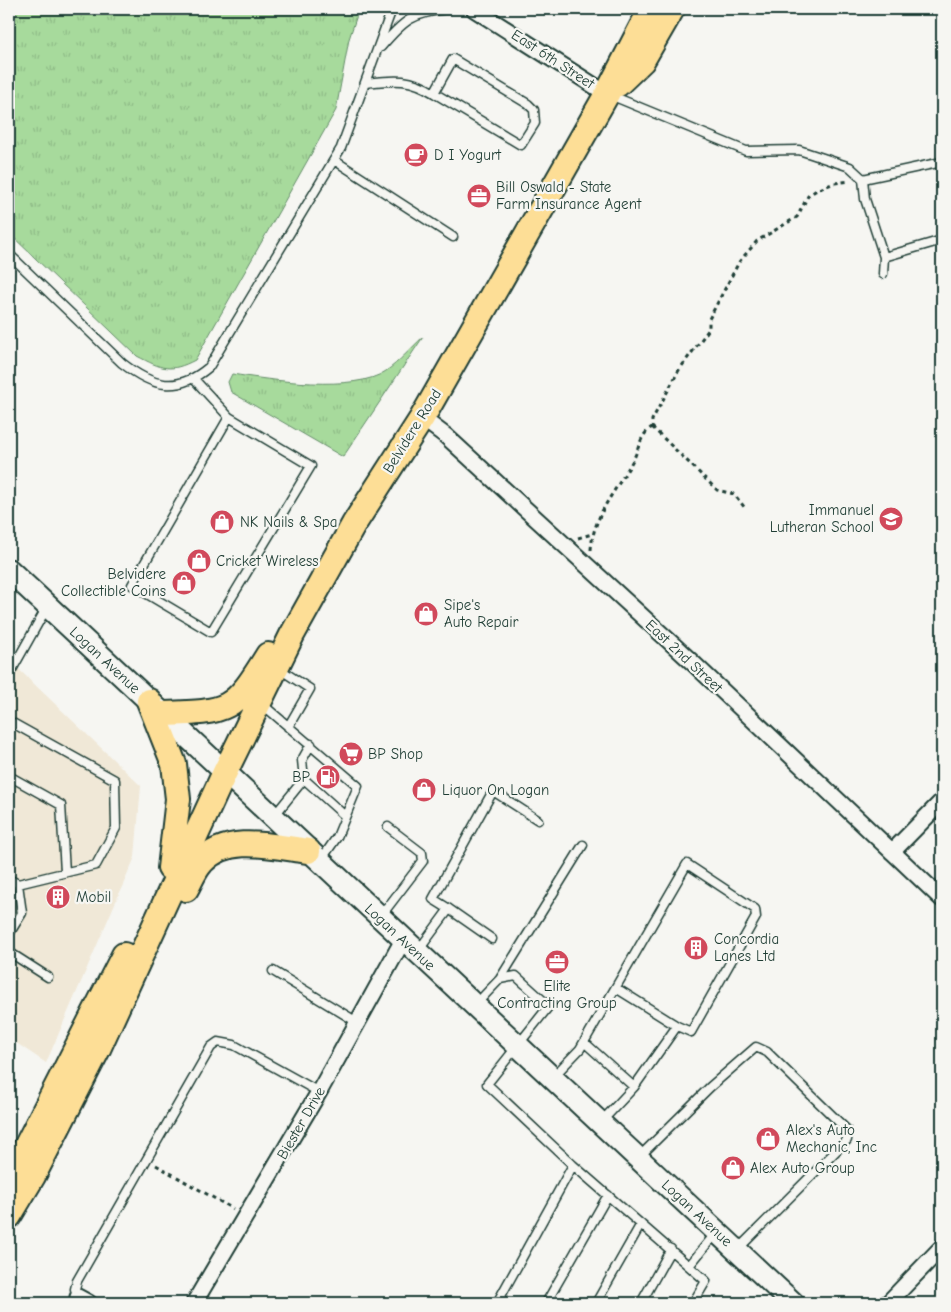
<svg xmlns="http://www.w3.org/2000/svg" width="951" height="1312" viewBox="0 0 951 1312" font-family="'Comic Neue',sans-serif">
<defs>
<pattern id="grass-tufts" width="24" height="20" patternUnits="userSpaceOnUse" patternTransform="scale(1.25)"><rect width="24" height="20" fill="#a7da9c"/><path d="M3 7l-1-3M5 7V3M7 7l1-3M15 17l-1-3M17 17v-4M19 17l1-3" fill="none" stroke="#8fbc87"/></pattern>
</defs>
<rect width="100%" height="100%" fill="#f6f6f2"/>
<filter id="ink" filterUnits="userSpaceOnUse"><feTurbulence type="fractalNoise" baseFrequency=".02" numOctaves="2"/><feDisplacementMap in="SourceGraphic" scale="10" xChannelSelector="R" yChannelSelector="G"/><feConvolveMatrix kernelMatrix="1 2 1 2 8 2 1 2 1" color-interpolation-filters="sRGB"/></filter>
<g filter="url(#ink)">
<!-- built -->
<path fill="#f0e8d7" d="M9,660l132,126 -6,71 -89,206 -37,-25z"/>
<!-- grass -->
<path fill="url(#grass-tufts)" stroke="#638c68" d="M9,9h350l-10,30 -13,71 -141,250c-25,13 -33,9 -58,-4l-128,-123z
M423,337l-80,120 -112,-65 -3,-10 4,-8c37,6 123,19 154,-3 13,-9 25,-23 37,-34z"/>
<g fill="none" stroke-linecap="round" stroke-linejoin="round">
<defs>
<path id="service" d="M381,47c22,-26 32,-35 68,-38
M365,83c28,-3 44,-6 69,10l87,52 14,-22 -1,-13 -6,-6 -75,-45 -19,34
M610,95l136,56 53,-1 51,17 13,12 2,20 19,58
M334,160l119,77
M863,179l79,-17
M9,254l113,109c31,24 55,31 87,4l132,-219 51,-139
M883,274l1,-17 58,-17
M193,378l36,39 82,49 -100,166 -79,-47 97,-168
M278,668l32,21 -22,38
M9,675l38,-68
M262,704l96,82 -21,51 -16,23
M9,721l106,59 1,48 -20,37 -78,19 -9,-5
M9,776l52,29 4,67
M304,779l-2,-19 9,-16
M274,816l30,-37 41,37
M449,909l43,30
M381,916l42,-55 -1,-8 -34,-26
M9,934l13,-21 -4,-29
M418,951l31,-42 -16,-10 60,-108 45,29
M9,952l39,25
M273,971l84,51
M500,979l83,-134
M616,988l61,38
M476,1004l24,-25 16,-3 33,30 -62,78 86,81 133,116 -13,22
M584,1042l50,45
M553,1077l27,-28 107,-185 68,45 1,8 -65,115 -14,-6 -43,61 -33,35
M639,1157l71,-70 46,-40 11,5 80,78v10l-109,109
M689,1266l26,-32
M78,1297l-3,-8 2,-8 134,-234 7,-5 16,3 85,47
M497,1303l76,-138
M546,1303l62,-108
M596,1303l45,-79
M641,1303l30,-54"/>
<path id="minor" d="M474,9l133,85
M422,418l24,18 247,227 249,236
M892,852l50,-51
M78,1297l11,6
M194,1303l125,-211 84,-152
M888,1303l54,-56"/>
<path id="secondary" d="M9,570l784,733"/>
<path id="primary" d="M618,84l24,-23 30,-52
M149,701l25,63 4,35 -8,69
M163,714c66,-2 70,-2 105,-59
M186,889c5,-9 9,-20 16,-27 26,-29 73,-15 106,-11
M9,1180l115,-225
M9,1216l24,-40 65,-127 127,-277 67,-137 62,-111 68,-106 185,-324 44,-85"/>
</defs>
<!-- service casing -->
<use href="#service" stroke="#1f3d34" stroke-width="11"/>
<!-- minor casing -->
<use href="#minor" stroke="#1f3d34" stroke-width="19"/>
<!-- secondary casing -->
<use href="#secondary" stroke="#1f3d34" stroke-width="25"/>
<!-- primary casing -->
<use href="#primary" stroke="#1f3d34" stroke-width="28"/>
<!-- path -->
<path stroke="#1f3d34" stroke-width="3" stroke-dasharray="4 4" stroke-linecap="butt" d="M652,427l65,63 17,4 11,14
M578,538l14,-4
M591,550c2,-37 28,-62 44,-94 5,-12 6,-21 17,-29v-7l27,-50 30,-41v-10l30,-57 18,-21 40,-24 11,-21 7,-5 19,-8 16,-2
M156,1165l77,44"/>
<!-- service -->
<use href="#service" stroke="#f6f6f2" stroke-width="8"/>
<!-- minor -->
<use href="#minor" stroke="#f6f6f2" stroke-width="15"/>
<!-- secondary -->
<use href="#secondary" stroke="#f6f6f2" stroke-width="21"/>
<!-- primary -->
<use href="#primary" stroke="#fdde96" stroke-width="24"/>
</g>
</g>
<!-- icons -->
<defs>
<symbol id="cafe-disc" viewBox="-11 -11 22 22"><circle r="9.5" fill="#d1495b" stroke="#f6f6f2"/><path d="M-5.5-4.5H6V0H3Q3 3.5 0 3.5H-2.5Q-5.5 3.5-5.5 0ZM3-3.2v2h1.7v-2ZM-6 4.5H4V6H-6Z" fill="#fff"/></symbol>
<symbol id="office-disc" viewBox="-11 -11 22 22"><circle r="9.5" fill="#d1495b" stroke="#f6f6f2"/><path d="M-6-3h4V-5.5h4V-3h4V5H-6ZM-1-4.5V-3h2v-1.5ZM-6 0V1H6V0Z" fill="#fff"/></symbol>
<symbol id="school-disc" viewBox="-11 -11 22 22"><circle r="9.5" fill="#d1495b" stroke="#f6f6f2"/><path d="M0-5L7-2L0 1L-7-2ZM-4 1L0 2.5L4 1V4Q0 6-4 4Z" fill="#fff"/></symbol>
<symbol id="shop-disc" viewBox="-11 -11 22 22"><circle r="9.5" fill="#d1495b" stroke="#f6f6f2"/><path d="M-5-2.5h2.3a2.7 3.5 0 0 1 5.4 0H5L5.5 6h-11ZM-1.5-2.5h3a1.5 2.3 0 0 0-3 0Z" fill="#fff"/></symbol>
<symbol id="supermarket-disc" viewBox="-11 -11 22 22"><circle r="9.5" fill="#d1495b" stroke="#f6f6f2"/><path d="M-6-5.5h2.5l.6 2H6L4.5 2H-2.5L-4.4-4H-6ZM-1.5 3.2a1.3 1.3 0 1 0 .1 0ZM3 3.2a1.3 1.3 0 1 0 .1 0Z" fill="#fff"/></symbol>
<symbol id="fuel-disc" viewBox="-11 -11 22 22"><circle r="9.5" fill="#d1495b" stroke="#f6f6f2"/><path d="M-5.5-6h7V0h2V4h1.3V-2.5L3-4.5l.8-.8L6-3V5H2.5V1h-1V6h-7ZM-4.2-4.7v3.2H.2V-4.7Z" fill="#fff"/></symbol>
<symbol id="building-disc" viewBox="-11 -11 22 22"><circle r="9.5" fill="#d1495b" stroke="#f6f6f2"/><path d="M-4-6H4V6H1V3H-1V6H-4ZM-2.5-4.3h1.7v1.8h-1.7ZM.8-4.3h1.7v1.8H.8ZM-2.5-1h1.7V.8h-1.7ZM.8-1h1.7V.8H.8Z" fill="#fff"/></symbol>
</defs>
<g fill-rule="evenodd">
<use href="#cafe-disc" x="402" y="141" width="28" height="28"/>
<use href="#office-disc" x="465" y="182" width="28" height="28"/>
<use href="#school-disc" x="877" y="505" width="28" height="28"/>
<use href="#shop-disc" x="208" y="508" width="28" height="28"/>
<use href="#shop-disc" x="185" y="547" width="28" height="28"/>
<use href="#shop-disc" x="170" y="569" width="28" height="28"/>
<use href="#shop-disc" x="412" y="600" width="28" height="28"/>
<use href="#supermarket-disc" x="337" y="740" width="28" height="28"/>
<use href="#fuel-disc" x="314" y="763" width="28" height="28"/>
<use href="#shop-disc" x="410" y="776" width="28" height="28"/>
<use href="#building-disc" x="44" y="883" width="28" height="28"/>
<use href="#building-disc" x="682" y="934" width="28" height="28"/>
<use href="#office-disc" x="543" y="948" width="28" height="28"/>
<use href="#shop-disc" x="754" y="1125" width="28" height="28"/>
<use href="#shop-disc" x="719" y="1154" width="28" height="28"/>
</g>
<g text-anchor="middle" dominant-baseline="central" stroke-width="4.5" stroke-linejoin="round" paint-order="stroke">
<!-- street labels -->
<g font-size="15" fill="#1f3d34" stroke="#f6f6f2">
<text transform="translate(553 59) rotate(33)">East 6th Street</text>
<text transform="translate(412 431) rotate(-58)">Belvidere Road</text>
<text transform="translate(684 656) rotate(43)">East 2nd Street</text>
<text transform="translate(105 660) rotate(43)">Logan Avenue</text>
<text transform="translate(400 937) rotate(43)">Logan Avenue</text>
<text transform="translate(301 1123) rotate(-60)">Biester Drive</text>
<text transform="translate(697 1213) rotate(43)">Logan Avenue</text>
</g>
<!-- poi labels -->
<g font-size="15" fill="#1f3d34" stroke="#f6f6f2" text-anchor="start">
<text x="434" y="155">D I Yogurt</text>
<text x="496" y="187">Bill Oswald - State<tspan x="496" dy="17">Farm Insurance Agent</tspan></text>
<text x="874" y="510" text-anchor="end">Immanuel<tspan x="874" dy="17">Lutheran School</tspan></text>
<text x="240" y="522">NK Nails &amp; Spa</text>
<text x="216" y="561">Cricket Wireless</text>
<text x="166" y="574" text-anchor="end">Belvidere<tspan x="166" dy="17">Collectible Coins</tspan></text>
<text x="444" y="605">Sipe's<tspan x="444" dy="17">Auto Repair</tspan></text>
<text x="368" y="754">BP Shop</text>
<text x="310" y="777" text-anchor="end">BP</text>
<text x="442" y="790">Liquor On Logan</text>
<text x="76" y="897">Mobil</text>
<text x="714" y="939">Concordia<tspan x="714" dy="17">Lanes Ltd</tspan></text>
<text x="557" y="986" text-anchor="middle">Elite<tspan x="557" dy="17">Contracting Group</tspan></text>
<text x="786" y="1130">Alex's Auto<tspan x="786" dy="17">Mechanic, Inc</tspan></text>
<text x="750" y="1168">Alex Auto Group</text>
</g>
</g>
<!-- margin -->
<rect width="951" height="1312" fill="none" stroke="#f6f6f2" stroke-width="30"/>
<rect x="15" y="15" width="921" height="1282" fill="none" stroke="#1f3d34" stroke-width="2" filter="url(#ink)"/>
</svg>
